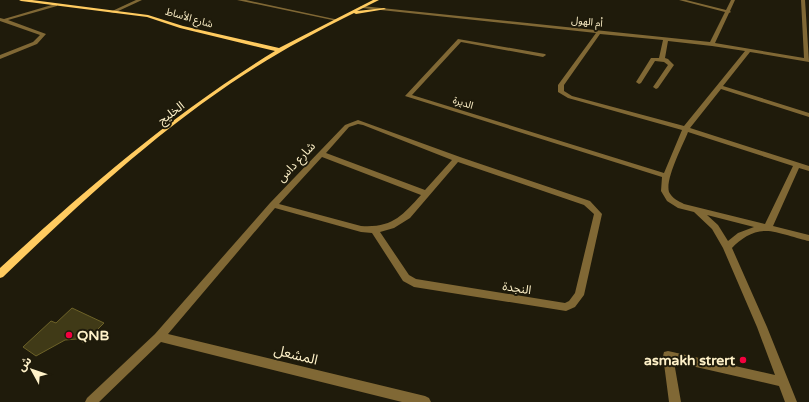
<svg xmlns="http://www.w3.org/2000/svg" width="809" height="402" viewBox="0 0 809 402" font-family="'Varela Round','Noto Sans Arabic',sans-serif">
<rect width="100%" height="100%" fill="#1f1b0b"/>
<!-- building -->
<path fill="#403a17" stroke="#6d6228" d="M72,308l32,15 -20,20 -7,-4 -12,1 -29,16 -13,-9 28,-26 5,2z"/>
<g fill="none" stroke-linecap="round" stroke-linejoin="round">
<!-- street -->
<path fill="#806835" fill-rule="evenodd" d="M136,0h6l-28,13 -4,-1z
M237,0h9l93,20 -2,1z
M679,0h7l40,10 5,-10h4l-5,11 1,1 -2,1 -14,30 89,15 -3,-58h4l4,62 -59,-10 -27,34 86,27v4l-88,-28 -31,39 119,38v5l-10,-3 -26,58 36,9v6c-10,-2 -35,-11 -44,-10 -12,0 -25,8 -33,17l35,79 30,75h-12l-6,-16 -105,-24 7,40h-12l-6,-46 1,-4 4,-1 107,24 -18,-48 -34,-79 -11,-19 -18,-17 -16,-4 -11,-7 -6,-10 1,-14 -257,-81 53,-57 87,15 1,1 -3,2 -82,-15 -49,53 252,78 18,-43 -114,-32 -10,-6v-7l38,-52 -234,-25 -2,-1 2,-1 348,36 15,-30zM600,34l63,6 -4,18h-8l-15,24 3,2 2,-1 14,-22 9,1 4,3 -15,22 3,2 2,-1 16,-23 -6,-6 -3,-1 3,-17 44,5 33,5 -61,75 -112,-30 -8,-5v-6zM688,132l105,34 -28,58 -81,-20c-6,-3 -12,-6 -15,-12 -4,-13 14,-47 19,-60zM707,215l47,12 -16,6 -10,8 -10,-16z
M55,4l2,1v1l-49,14 38,14 -9,10 -37,15v-4l33,-13 7,-7 -40,-14v-3l4,1z
M358,120l102,37 130,44 12,13 -18,81 -9,12 -9,4 -152,-24 -11,-6 -31,-48 -11,-1 -86,-24 -107,126 257,62 4,2 2,4h-29l-241,-60 -62,60h-14l2,-4 68,-64 115,-131 75,-78zM358,124l5,1 89,35 -27,30 -99,-37 23,-26zM322,157l99,38c-19,21 -29,33 -60,31l-82,-22zM458,162l126,43 10,9 -19,79 -6,8 -4,2 -149,-24 -7,-4 -29,-43 14,-4 16,-10z"/>
<!-- secondary -->
<path fill="#ffcb60" fill-rule="evenodd" d="M19,0h13l116,15 35,11 96,22 94,-48h6l-22,11 27,-3 2,1 -30,5 -2,-1c-38,19 -74,38 -109,61 -88,57 -166,130 -242,203l-3,1v-10c87,-80 174,-155 275,-217l-95,-23 -33,-11 -126,-16z"/>
</g>
<!-- markers -->
<g fill="#f4003e" stroke="#1f1b0b" stroke-width="1.5">
<circle cx="69" cy="335" r="4"/>
<circle cx="743" cy="360" r="4"/>
</g>
<g text-anchor="middle" dominant-baseline="central" stroke-width="4" stroke-linejoin="round" paint-order="stroke">
<!-- far-street labels -->
<g font-size="10" fill="#fff2c9" stroke="#1f1b0b">
<text transform="translate(189 18) rotate(16)">شارع الأساط</text>
<text transform="translate(587 22) rotate(6)">أم الهول</text>
<text transform="translate(463 103) rotate(17)">الديرة</text>
</g>
<!-- street labels -->
<g font-size="12" fill="#fff2c9" stroke="#1f1b0b">
<text transform="translate(171 113) rotate(-37)">الخليج</text>
<text transform="translate(296 162) rotate(-47)">شارع داس</text>
<text transform="translate(517 288) rotate(9)">النجدة</text>
</g>
<!-- near-poi labels -->
<g font-size="14" font-weight="bold" fill="#fff2c9" stroke="#1f1b0b" text-anchor="start">
<text x="77" y="335">QNB</text>
<text x="735" y="360" text-anchor="end">asmakh strert</text>
</g>
<!-- near-street labels -->
<g font-size="14" fill="#fff2c9" stroke="#1f1b0b">
<text transform="translate(296 355) rotate(14)">المشعل</text>
</g>
</g>
<!-- north arrow -->
<g transform="translate(32 370) rotate(310)" stroke="#1f1b0b" stroke-width="3" paint-order="stroke">
<path d="M0-3L7 15L0 10L-7 15Z" fill="#fff2c9"/>
<text y="-6" font-size="11" font-weight="bold" text-anchor="middle" fill="#fff2c9">ش</text>
</g>
</svg>
